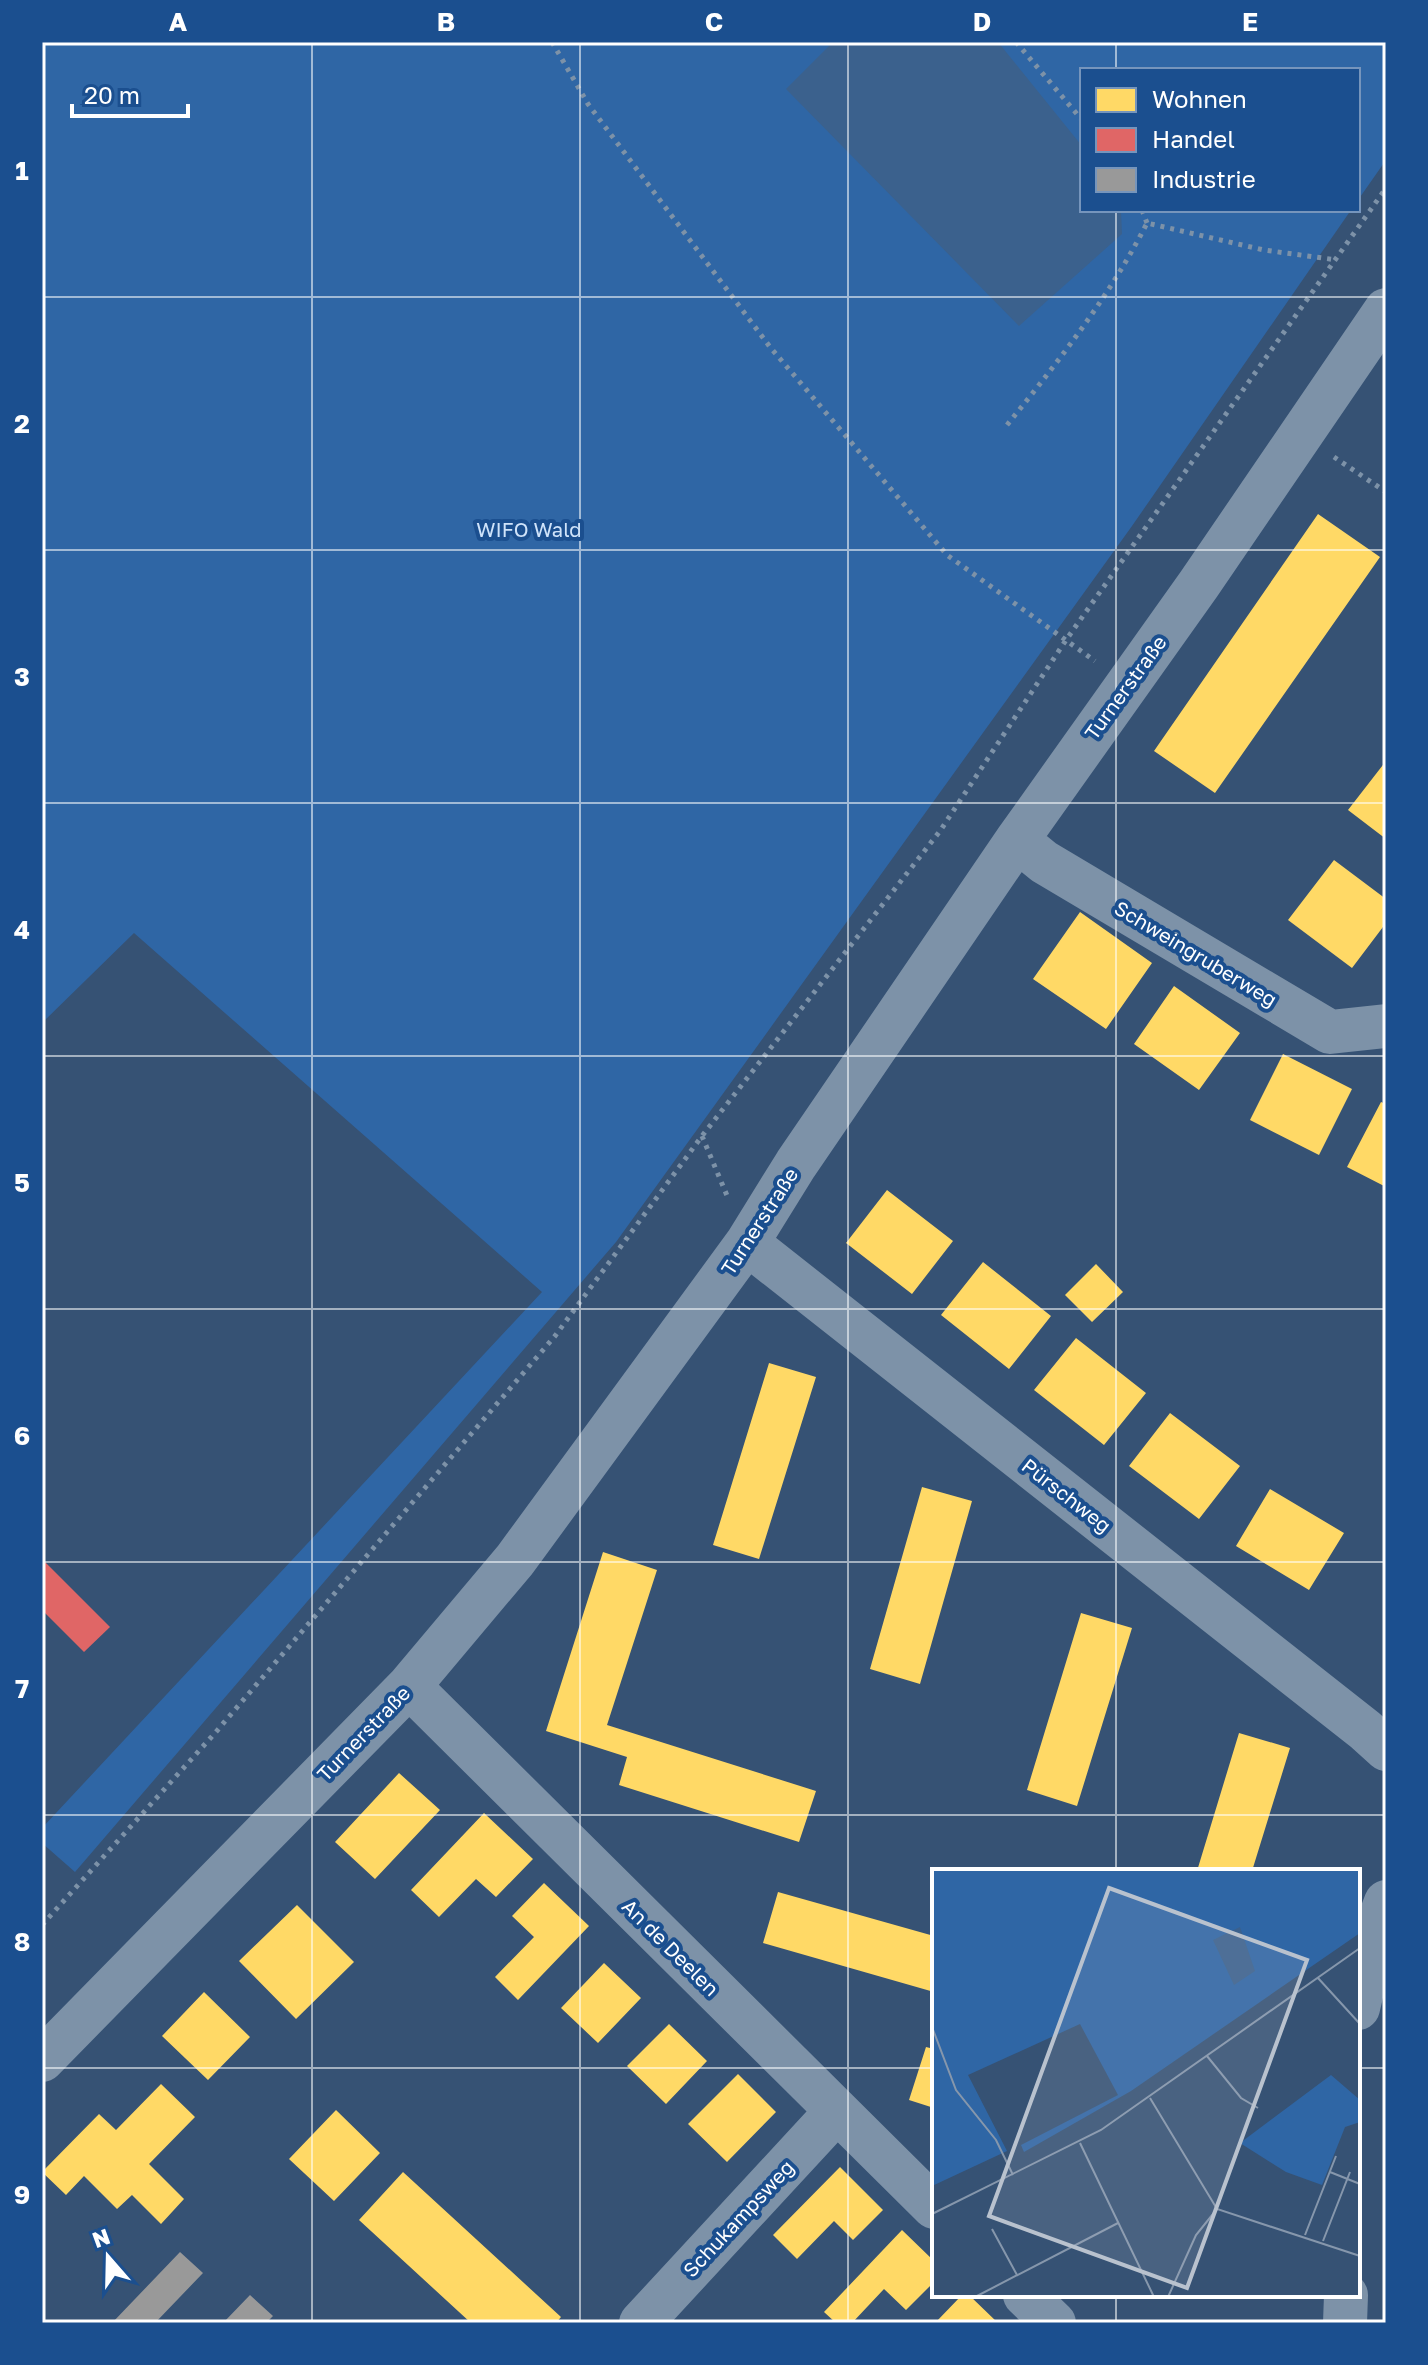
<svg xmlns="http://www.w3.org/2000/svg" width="1428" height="2365" viewBox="0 0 1428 2365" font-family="'Golos Text',sans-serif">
<rect width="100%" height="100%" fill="#365274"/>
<!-- green -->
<path fill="#2f66a5" d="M42,42h1344v118l-28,40v-130h-276v140h269l-219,316 -516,716 -541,630 -33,-29v-15l500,-536 -408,-359 -92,90z"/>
<!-- water -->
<path fill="#3b618d" d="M833,42h165l84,104v64h39l1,24 -103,92 -233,-237z"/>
<!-- homes -->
<path fill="#ffd966" d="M1318,514l62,43 -165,236 -61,-42z
M1386,761v78l-38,-29z
M1334,860l52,39v24l-34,45 -64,-48z
M1080,912l72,51 -46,66 -73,-50z
M1174,986l66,47 -41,57 -65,-46z
M1283,1054l69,35 -33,66 -69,-35z
M1381,1102l5,2v83l-39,-20z
M887,1190l66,51 -41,53 -66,-51z
M983,1262l68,54 -42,53 -68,-54z
M1096,1264l27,28 -31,30 -27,-27z
M1076,1338l70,55 -42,52 -70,-55z
M769,1363l47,14 -57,182 -46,-14z
M1170,1413l70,53 -41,53 -70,-53z
M922,1487l50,14 -52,183 -50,-15z
M1270,1489l74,44 -35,57 -73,-44z
M603,1552l54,18 -50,155 209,66 -17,51 -180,-57 8,-28 -81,-26z
M1081,1613l51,15 -55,178 -50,-16z
M1239,1733l51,15 -38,123h-55z
M399,1773l41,37 -65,69 -40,-37z
M484,1813l49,46 -37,38 -20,-18 -37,38 -28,-27z
M544,1883l45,43 -71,74 -23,-23 39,-40 -22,-21z
M778,1892l156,44v56l-171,-49z
M297,1905l57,57 -58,57 -57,-58z
M604,1963l37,35 -43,45 -37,-35z
M204,1992l46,45 -42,43 -46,-44z
M669,2024l38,37 -41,43 -39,-38z
M926,2047l8,2v59l-25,-8z
M738,2074l38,38 -49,50 -39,-38z
M161,2084l34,33 -46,47 35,35 -23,25 -29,-29 -15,14 -33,-33 -18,19 -24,-23 57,-58 17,16z
M336,2110l44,43 -46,48 -45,-42z
M840,2167l43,43 -30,30 -19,-19 -37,38 -24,-24z
M403,2172l158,145 -5,6h-85l-112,-103z
M902,2230l32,31v21l-28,28 -22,-21 -32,34h-16l-12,-11z
M962,2295h7l29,28h-63z"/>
<!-- shops -->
<path fill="#e06666" d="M42,1559l68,68 -26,25 -42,-42z"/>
<!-- industry -->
<path fill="#999" d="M180,2252l23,21 -48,50h-43z
M250,2295l23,21 -7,7h-43z"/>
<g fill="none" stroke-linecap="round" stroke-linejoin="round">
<!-- path -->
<path stroke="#7d92a8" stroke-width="5" stroke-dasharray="4 6" stroke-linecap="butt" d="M552,42l36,62 182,243 177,208 148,106
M1016,42l66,78
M1142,210l5,13
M1007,425c51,-63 103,-129 140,-202l117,27 73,10
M1334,457l52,35
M702,1136l26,62
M42,1925l173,-192 340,-397 147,-200 238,-305 126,-191 320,-452"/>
<!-- minor -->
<path stroke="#7d92a8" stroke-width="44" d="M1017,840l27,22 286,170 56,-6
M747,1243l618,487 21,19
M409,1686l525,521
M1358,2008l20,-85 8,-21
M42,2060l367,-374 106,-126 232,-317 49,-79 221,-324 182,-256 187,-274
M1025,2295l29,28
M641,2323l195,-211
M1345,2323l1,-28"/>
</g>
<!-- grid -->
<path fill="none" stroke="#fff" stroke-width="2" stroke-opacity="0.55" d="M312,42v2281M580,42v2281M848,42v2281M1116,42v28M1116,210v1661M42,297h1344M42,550h1344M42,803h1344M42,1056h1344M42,1309h1344M42,1562h1344M42,1815h1344M42,2068h892M1358,2068h28M1116,2295v28"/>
<g text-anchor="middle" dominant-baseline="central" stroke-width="8" stroke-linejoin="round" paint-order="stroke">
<!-- park labels -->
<g font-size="20" fill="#cfe3fa" stroke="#1b4f8f">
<text x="529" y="529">WIFO Wald</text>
</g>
<!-- street labels -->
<g font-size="20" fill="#fff" stroke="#1b4f8f">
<text transform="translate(1125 687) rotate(-54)">Turnerstraße</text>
<text transform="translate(1196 953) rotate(31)">Schweingruberweg</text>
<text transform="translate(759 1221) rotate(-57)">Turnerstraße</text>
<text transform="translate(1067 1495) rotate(38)">Pürschweg</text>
<text transform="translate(363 1733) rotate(-46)">Turnerstraße</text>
<text transform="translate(671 1947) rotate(45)">An de Deelen</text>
<text transform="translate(738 2218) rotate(-47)">Schukampsweg</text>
</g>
</g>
<!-- overview -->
<g transform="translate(932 1869)">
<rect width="428" height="428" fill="#365274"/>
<path d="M0,0h428v64l-229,158 -107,61 -3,-7 97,-50 -38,-71 -112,51 39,76 -75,35zM399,206l29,25v22l-15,5 -23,58 -36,-13 -46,-29z" fill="#2f66a5"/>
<path d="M308,58l15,44 -21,14 -21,-45z" fill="#3b618d"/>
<path fill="none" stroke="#8697ac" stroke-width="2" d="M386,109l42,46M0,158l24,63 40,50 17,35M275,187l34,42 17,10M218,229l67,111 143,47M148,274l74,154M398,303l30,12M0,345l169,-84 259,-182M60,360l25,46M373,366l31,-79M391,372l27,-69M43,428l143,-74M236,428l28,-62 21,-26"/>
<path fill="#b9c2ce" fill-opacity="0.15" stroke="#b9c2ce" stroke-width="4" d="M177,19l198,72 -120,328 -198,-72z"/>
<rect width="428" height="428" fill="none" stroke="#fff" stroke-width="4"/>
</g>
<!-- border -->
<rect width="1428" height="2365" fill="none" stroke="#1b4f8f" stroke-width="88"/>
<!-- legend -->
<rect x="1080" y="68" width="280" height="144" fill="#1b4f8f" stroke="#7695bc" stroke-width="2"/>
<rect x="1096" y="88" width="40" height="24" fill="#ffd966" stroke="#7695bc" stroke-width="2"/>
<text x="1152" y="108" font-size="24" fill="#ffffff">Wohnen</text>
<rect x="1096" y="128" width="40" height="24" fill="#e06666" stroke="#7695bc" stroke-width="2"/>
<text x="1152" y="148" font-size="24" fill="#ffffff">Handel</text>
<rect x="1096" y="168" width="40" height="24" fill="#999999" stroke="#7695bc" stroke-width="2"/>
<text x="1152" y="188" font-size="24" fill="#ffffff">Industrie</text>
<!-- north arrow -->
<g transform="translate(108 2257) rotate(340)" stroke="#1b4f8f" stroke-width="6" paint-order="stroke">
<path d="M0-6L14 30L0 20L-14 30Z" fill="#ffffff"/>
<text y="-12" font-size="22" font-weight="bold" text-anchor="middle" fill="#ffffff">N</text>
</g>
<!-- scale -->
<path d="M72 104v12h116v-12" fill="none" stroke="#ffffff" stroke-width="4"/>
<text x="84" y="104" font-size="24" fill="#ffffff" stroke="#1b4f8f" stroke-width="6" paint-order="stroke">20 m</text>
<rect x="44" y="44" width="1340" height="2277" fill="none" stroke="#fff" stroke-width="3"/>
<g font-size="26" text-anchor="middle" font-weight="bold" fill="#fff">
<text x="178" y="31">A</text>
<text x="446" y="31">B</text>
<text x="714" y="31">C</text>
<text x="982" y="31">D</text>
<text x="1250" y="31">E</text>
<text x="22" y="180">1</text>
<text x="22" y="433">2</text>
<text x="22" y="686">3</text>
<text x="22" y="939">4</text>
<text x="22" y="1192">5</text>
<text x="22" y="1445">6</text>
<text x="22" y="1698">7</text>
<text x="22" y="1951">8</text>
<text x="22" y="2204">9</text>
</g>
</svg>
